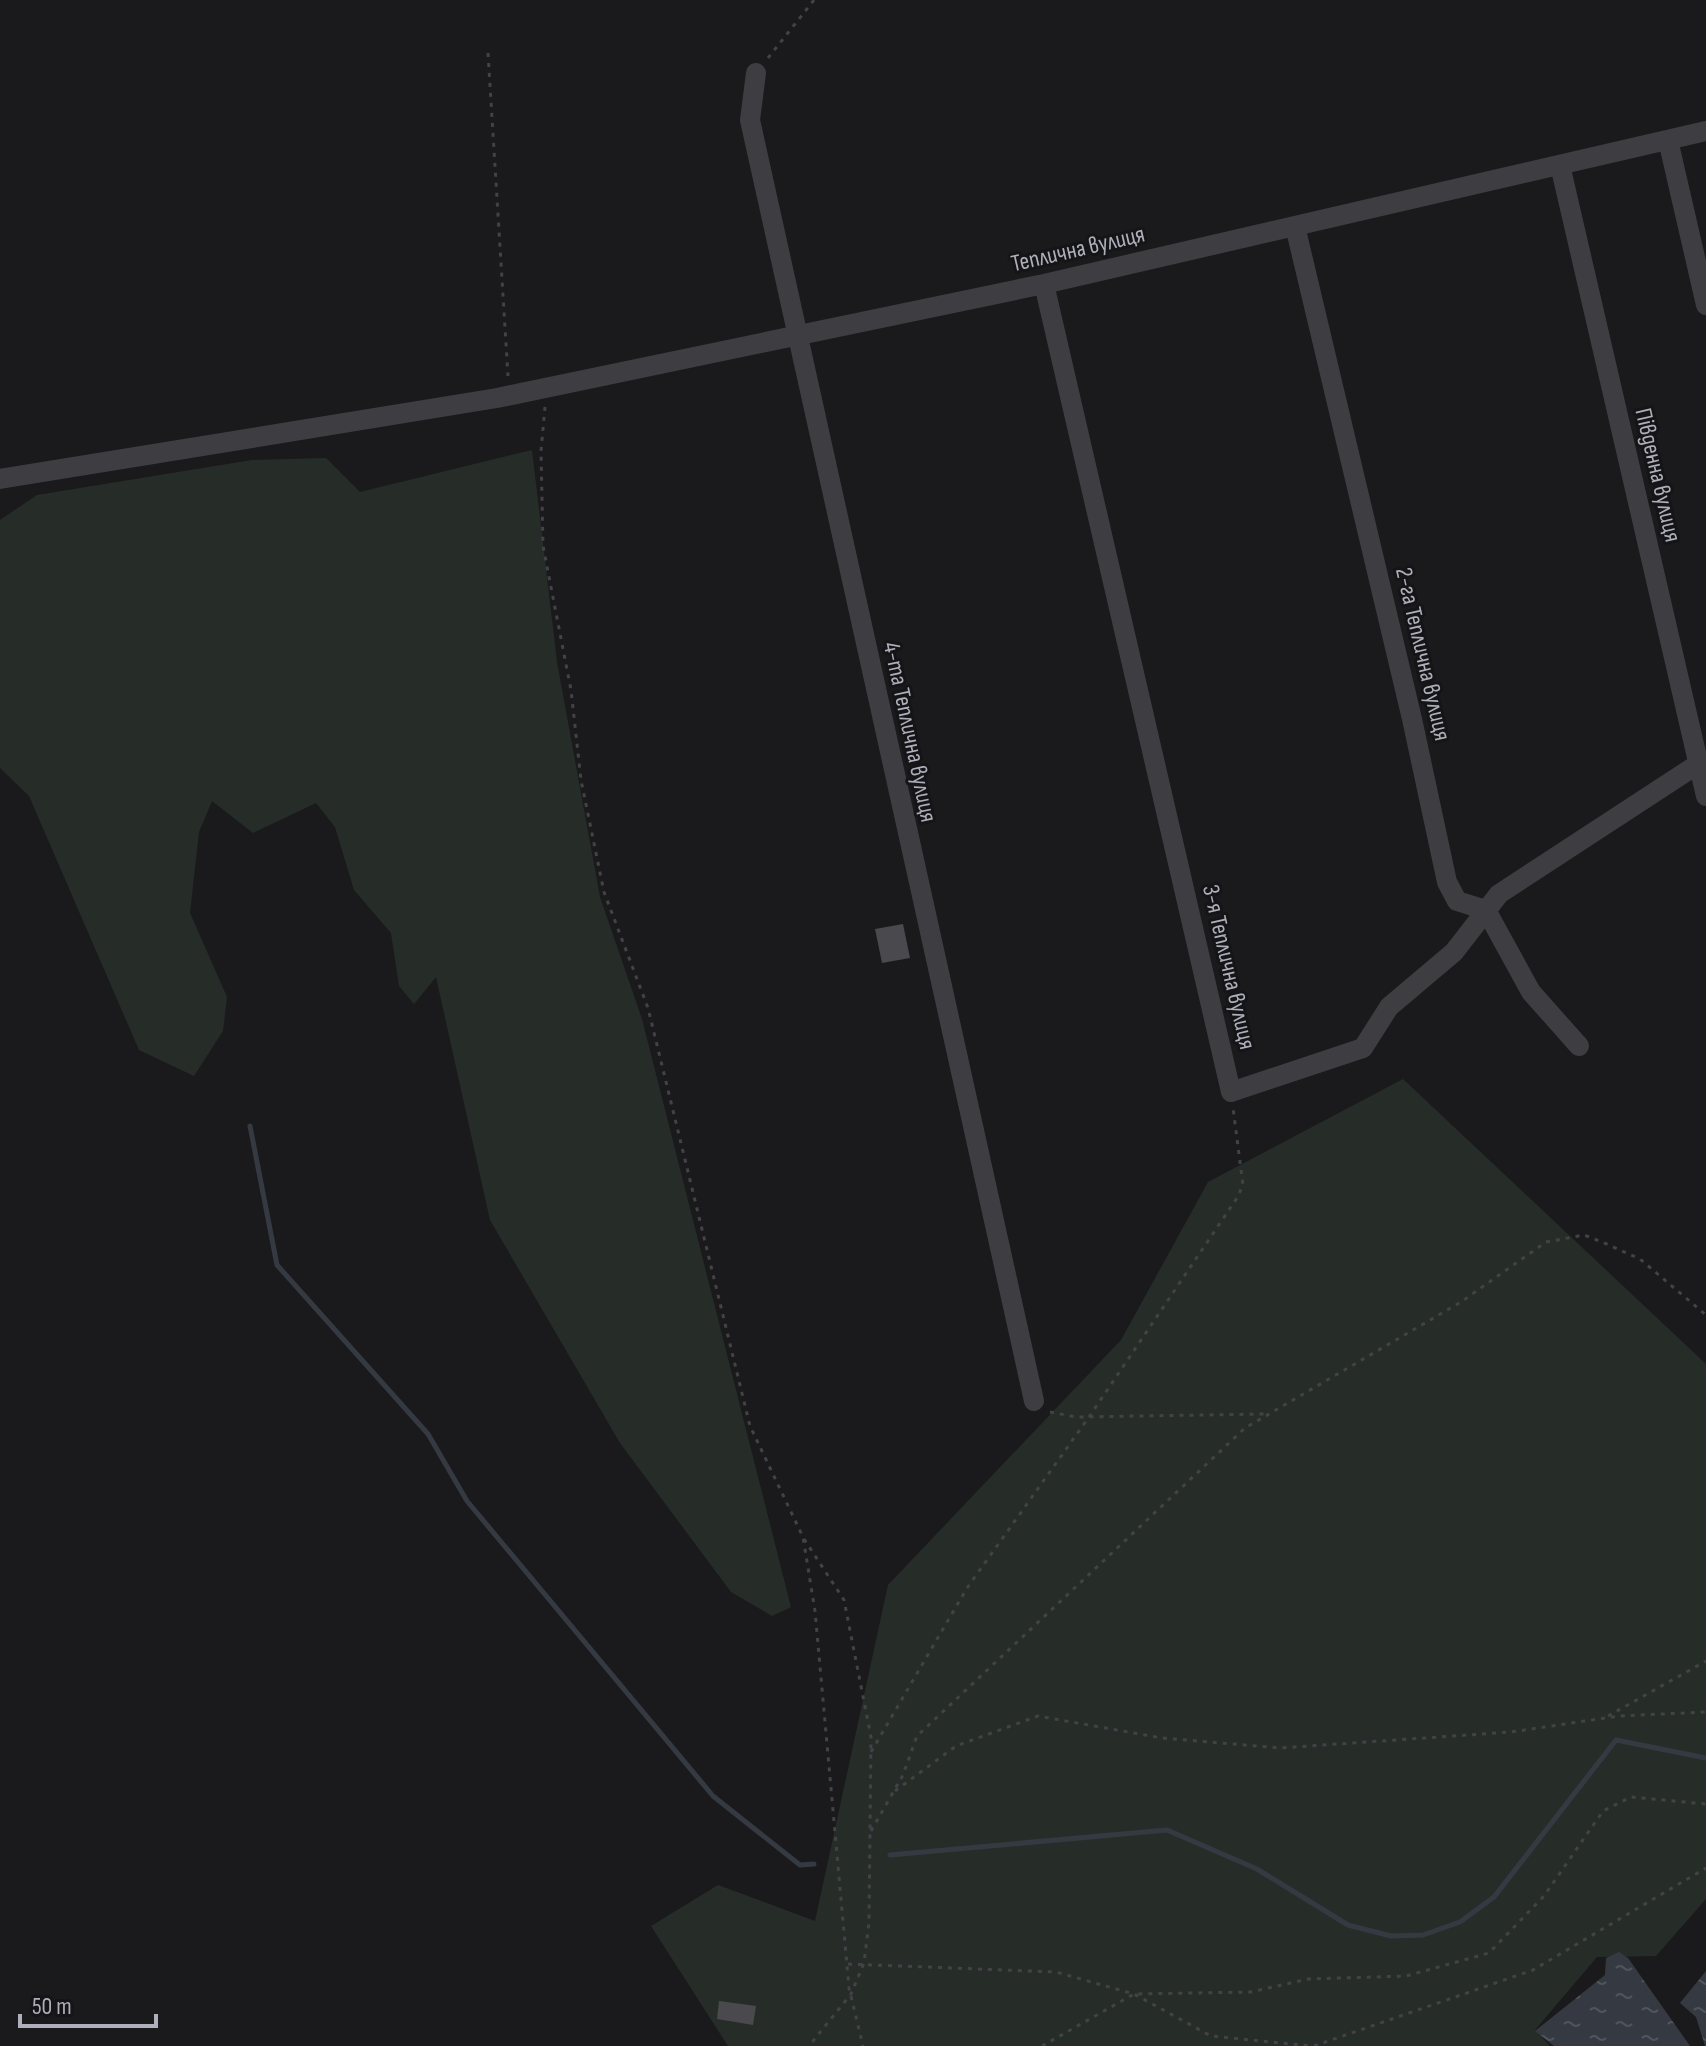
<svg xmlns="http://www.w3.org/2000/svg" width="1706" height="2046" viewBox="0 0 1706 2046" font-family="'Sofia Sans Condensed',sans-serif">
<defs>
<pattern id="water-ripples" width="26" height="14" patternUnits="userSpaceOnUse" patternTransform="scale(2)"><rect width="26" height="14" fill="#353a42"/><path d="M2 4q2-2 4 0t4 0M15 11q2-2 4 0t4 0" fill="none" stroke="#50545b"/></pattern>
</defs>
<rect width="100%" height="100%" fill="#1a1a1c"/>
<!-- grass -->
<path fill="#262d28" d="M532,450l25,212 43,235 42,122 149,588 -19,9 -41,-24 -111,-149 -130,-223 -54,-243 -22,27 -15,-18 -8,-53 -37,-43 -19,-63 -19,-24 -63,30 -41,-32 -13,31 -9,81 37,84 -4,34 -29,45 -55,-26 -110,-254 -29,-28v-248l37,-25 215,-35 74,-2 34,34z
M1403,1079l303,285v535l-50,57 -59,1 -62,73 15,16h-822l-77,-120 67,-41 97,36 73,-336 233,-245 87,-158z"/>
<!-- water -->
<path fill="url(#water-ripples)" d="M1619,1952l9,6 62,88h-136l-19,-15 70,-56 1,-17z
M1706,1971v75h-1l-9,-29 -16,-14z"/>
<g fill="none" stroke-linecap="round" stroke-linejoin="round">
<!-- stream -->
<path stroke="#353a42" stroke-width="5" d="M250,1126l27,139 151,169 39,67 246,295 87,69 14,-1
M890,1855l277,-25 90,39 91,56 43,11 32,-1 37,-13 34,-25 122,-157 90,18"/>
</g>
<!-- building -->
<path fill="#4a4a4e" d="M903,924l7,34 -28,5 -7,-34z
M719,2001l37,5 -3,19 -36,-6z"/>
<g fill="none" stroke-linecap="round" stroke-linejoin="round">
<!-- path -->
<path stroke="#424247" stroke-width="3" stroke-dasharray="4 6" stroke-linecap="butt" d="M488,53l20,323
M768,58l46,-58
M545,407l-4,44 2,95 28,144 10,90 23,112 44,116 102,418 53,111 12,74 34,377 14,58
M1050,1412l26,5 190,-3
M804,1539l40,61 27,137 -2,185 -5,41 -13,31 -42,52
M1608,1716l98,-55
M871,1752l96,-164 122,-171 148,-219 6,-13 -10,-77
M895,1791l61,-45 82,-30 124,22 118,10 231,-16 108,-16 87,-4
M871,1831l32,-56 14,-39 328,-308 216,-126 85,-60 38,-7 18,7 38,17 66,56
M848,1964l208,8 78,22 77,42 100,10
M1042,2046l92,-52 117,-2 57,-13 98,-3 83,-23 55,-57 59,-85 28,-14 75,7
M1314,2046l219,-76 173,-102"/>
<!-- street -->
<path stroke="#3e3d42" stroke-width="20" d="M756,73l-6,47 284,1281
M1668,140l38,165
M1560,165l146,631
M1295,226l117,493 35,163 10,19 29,9 45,82 48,54
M1044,284l187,808 132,-44 26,-41 65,-55 45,-58 199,-130
M0,479l497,-81 547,-114 662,-153"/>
</g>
<g text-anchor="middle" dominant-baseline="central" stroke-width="6" stroke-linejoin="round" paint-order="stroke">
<!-- street labels -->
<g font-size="24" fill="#aeafba" stroke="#151517">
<text transform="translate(1078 249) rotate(-13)">Теплична вулиця</text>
<text transform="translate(1658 475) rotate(77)">Південна вулиця</text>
<text transform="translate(1423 654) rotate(77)">2-га Теплична вулиця</text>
<text transform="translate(910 732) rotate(78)">4-та Теплична вулиця</text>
<text transform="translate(1229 967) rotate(77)">3-я Теплична вулиця</text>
</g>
</g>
<!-- scale -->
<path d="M20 2014v12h136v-12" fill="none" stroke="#aeafba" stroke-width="4"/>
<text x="32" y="2014" font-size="24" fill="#aeafba" stroke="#151517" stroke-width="6" paint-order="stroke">50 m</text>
</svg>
